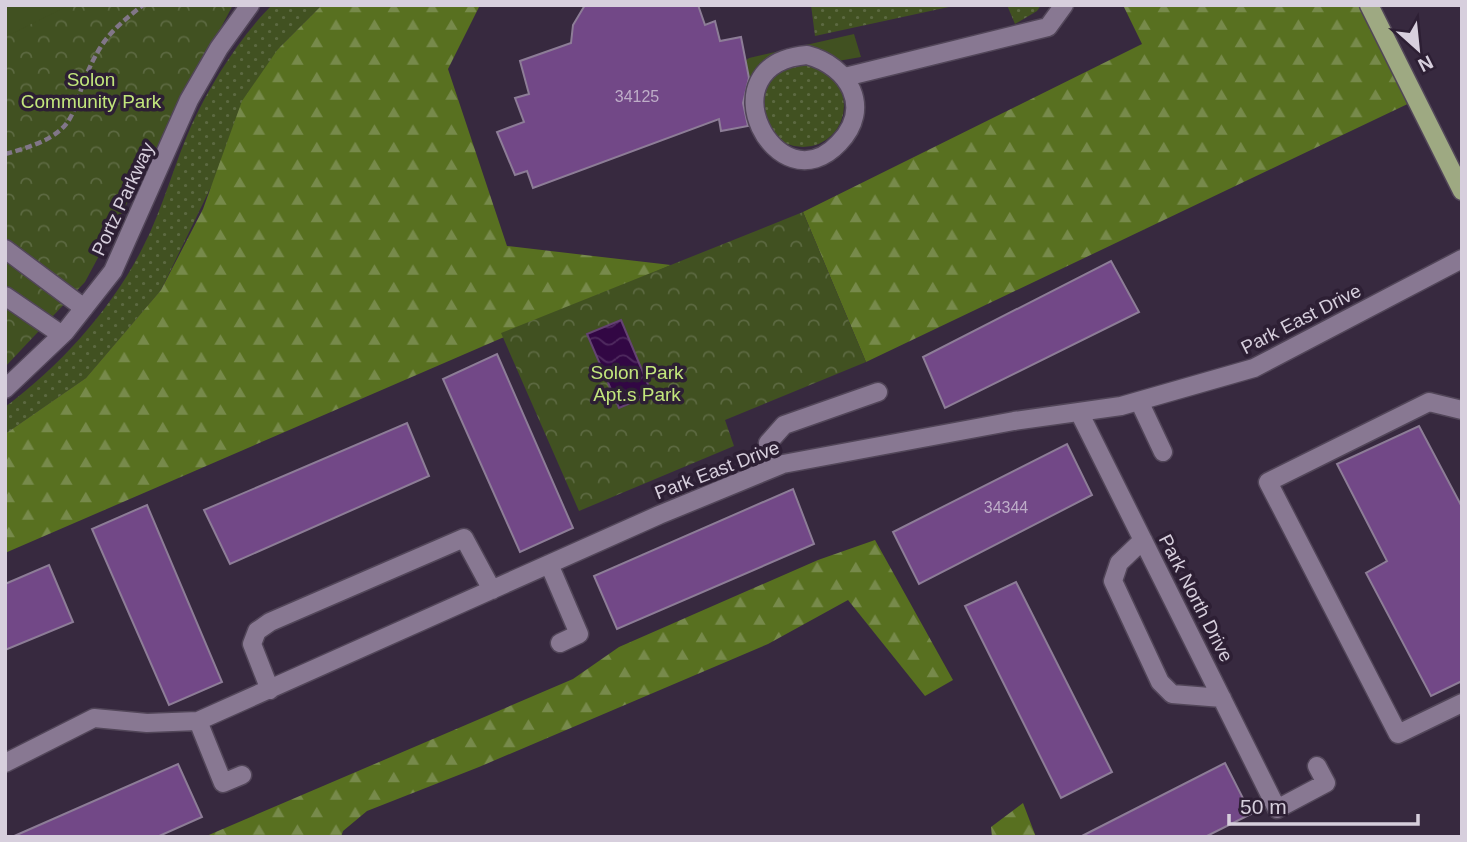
<svg xmlns="http://www.w3.org/2000/svg" width="1467" height="842" viewBox="0 0 1467 842" font-family="Arial,sans-serif">
<defs>
<pattern id="grass-dots" width="8" height="8" patternUnits="userSpaceOnUse" patternTransform="scale(1.75)"><rect width="8" height="8" fill="#415121"/><path d="M2 2h.1M6 6h.1" fill="none" stroke="#5c6941" stroke-width="1.8" stroke-linecap="round"/></pattern>
<pattern id="forest-firs" width="22" height="20" patternUnits="userSpaceOnUse" patternTransform="scale(1.75)"><rect width="22" height="20" fill="#587020"/><path d="M5 1l3.5 6h-7zM16 11l3.5 6h-7z" fill="#778a4b"/></pattern>
<pattern id="park-crowns" width="20" height="18" patternUnits="userSpaceOnUse" patternTransform="scale(1.75)"><rect width="20" height="18" fill="#415121"/><path d="M2 6a3 3 0 1 1 6 0M12 15a3 3 0 1 1 6 0" fill="none" stroke="#5c6941"/></pattern>
<pattern id="water-waves" width="16" height="10" patternUnits="userSpaceOnUse" patternTransform="scale(1.75)"><rect width="16" height="10" fill="#320744"/><path d="M0 5q4-4 8 0t8 0" fill="none" stroke="#4f2a5f"/></pattern>
</defs>
<rect width="100%" height="100%" fill="#37293f"/>
<!-- grass -->
<path fill="url(#grass-dots)" d="M272,5h50l-44,44 -117,241 -75,88 -81,56v-27c55,-41 107,-98 138,-160 20,-39 31,-83 49,-123 19,-41 48,-87 80,-119z
M811,5h147l-143,31z
M1007,5h34l-4,6 -22,13z
M762 106a41 41 0 1 1 82 0a41 41 0 1 1-82 0Z"/>
<!-- forest -->
<path fill="url(#forest-firs)" d="M322,5h158l-32,64 59,177 164,19 -666,288v-119l81,-56 75,-88 42,-81 39,-108 36,-52z
M1123,5h246l47,95 -550,262 -63,-150 339,-168z
M875,540l78,140 -28,16 -77,-96 -80,44 -289,123 -112,44 -24,20 -2,6h-137l369,-158 46,-32 199,-87z
M1023,803l13,34h-44l-1,-10z"/>
<!-- park -->
<path fill="url(#park-crowns)" d="M5,5h228l-148,277 -80,85z
M803,212l63,150 -141,58 9,26 -155,65 -78,-178z"/>
<!-- garden -->
<path fill="#415121" d="M5,5h65l-65,32z
M854,34l7,23 -23,4 -40,-10 -48,38 -5,-28 4,-3z"/>
<!-- water -->
<path fill="url(#water-waves)" stroke="#644372" stroke-width="2" d="M621,320l31,74 -33,14 -32,-74z"/>
<!-- building -->
<path fill="#724887" stroke="#8d7d97" stroke-width="2" d="M585,5h113l7,20 10,-4 5,20 21,-4 8,41 -6,25 5,23 -27,5 -2,-12 -186,69 -6,-17 -12,4 -18,-43 27,-10 -9,-24 14,-4 -9,-33 51,-18 2,-18z
M1111,261l28,51 -194,96 -22,-51z
M497,354l76,174 -53,24 -77,-173z
M407,423l22,53 -199,88 -26,-54z
M1419,426l43,81v174l-31,15 -65,-123 21,-12 -50,-97z
M1067,444l25,51 -173,89 -26,-52z
M793,489l21,55 -197,85 -23,-53z
M147,505l75,177 -53,23 -77,-176z
M49,565l24,57 -68,28v-66z
M1016,582l96,190 -51,26 -96,-192z
M1225,763l26,51 -46,23h-125z
M178,764l24,53 -45,20h-145z"/>
<g fill="none" stroke-linecap="round" stroke-linejoin="round">
<defs>
<path id="minor" d="M807,55c42,11 66,53 32,88 -62,66 -137,-79 -32,-88z
M845,77l203,-50 16,-22
M5,249l79,59
M5,296l57,39
M5,389l60,-57 48,-61 76,-171 30,-52 31,-43
M1139,401l24,51
M1462,410l-33,-8 -161,80 130,252 64,-31
M1079,412l198,397 49,-26 -9,-17
M773,468l-5,-25 16,-18 94,-33
M1143,540l-24,23 -6,18 47,101 12,12 50,4
M549,564l30,70 -19,9
M270,690l-18,-46 5,-13 13,-9 194,-84 28,52
M198,721l25,62 19,-8
M5,763l89,-45 53,5 51,-2 461,-206 124,-51 231,-43 107,-15 133,-38 208,-109"/>
<path id="major" d="M1369,5l93,186"/>
</defs>
<!-- minor casing -->
<use href="#minor" stroke="#524659" stroke-width="21"/>
<!-- major casing -->
<use href="#major" stroke="#524659" stroke-width="21"/>
<!-- path -->
<path stroke="#817688" stroke-width="4.5" stroke-dasharray="7 3.5" stroke-linecap="butt" d="M5,154c88,-23 58,-45 95,-106 11,-18 27,-30 43,-43"/>
<!-- minor -->
<use href="#minor" stroke="#887892" stroke-width="18"/>
<!-- major -->
<use href="#major" stroke="#9ea982" stroke-width="18"/>
</g>
<g text-anchor="middle" dominant-baseline="central" stroke-width="7" stroke-linejoin="round" paint-order="stroke">
<!-- number labels -->
<g font-size="16" fill="#beadc8">
<text x="637" y="96">34125</text>
<text x="1006" y="507">34344</text>
</g>
<!-- park labels -->
<g font-size="19" fill="#c2e67c" stroke="#2d1f34">
<text x="91" y="79">Solon<tspan x="91" dy="22">Community Park</tspan></text>
<text x="637" y="372">Solon Park<tspan x="637" dy="22">Apt.s Park</tspan></text>
</g>
<!-- street labels -->
<g font-size="19" fill="#d7cfdd" stroke="#2d1f34">
<text transform="translate(123 199) rotate(-65)">Portz Parkway</text>
<text transform="translate(1301 319) rotate(-27)">Park East Drive</text>
<text transform="translate(717 470) rotate(-21)">Park East Drive</text>
<text transform="translate(1196 598) rotate(63)">Park North Drive</text>
</g>
</g>
<!-- border -->
<rect width="1467" height="842" fill="none" stroke="#d7cfdd" stroke-width="14"/>
<!-- north arrow -->
<g transform="translate(1418 49) rotate(153)" stroke="#2d1f34" stroke-width="5" paint-order="stroke">
<path d="M0-5L12 26L0 18L-12 26Z" fill="#d7cfdd"/>
<text y="-10" font-size="19" font-weight="bold" text-anchor="middle" fill="#d7cfdd">N</text>
</g>
<!-- scale -->
<path d="M1229 814v10h189v-10" fill="none" stroke="#d7cfdd" stroke-width="3.5"/>
<text x="1240" y="814" font-size="21" fill="#d7cfdd" stroke="#2d1f34" stroke-width="5" paint-order="stroke">50 m</text>
</svg>
